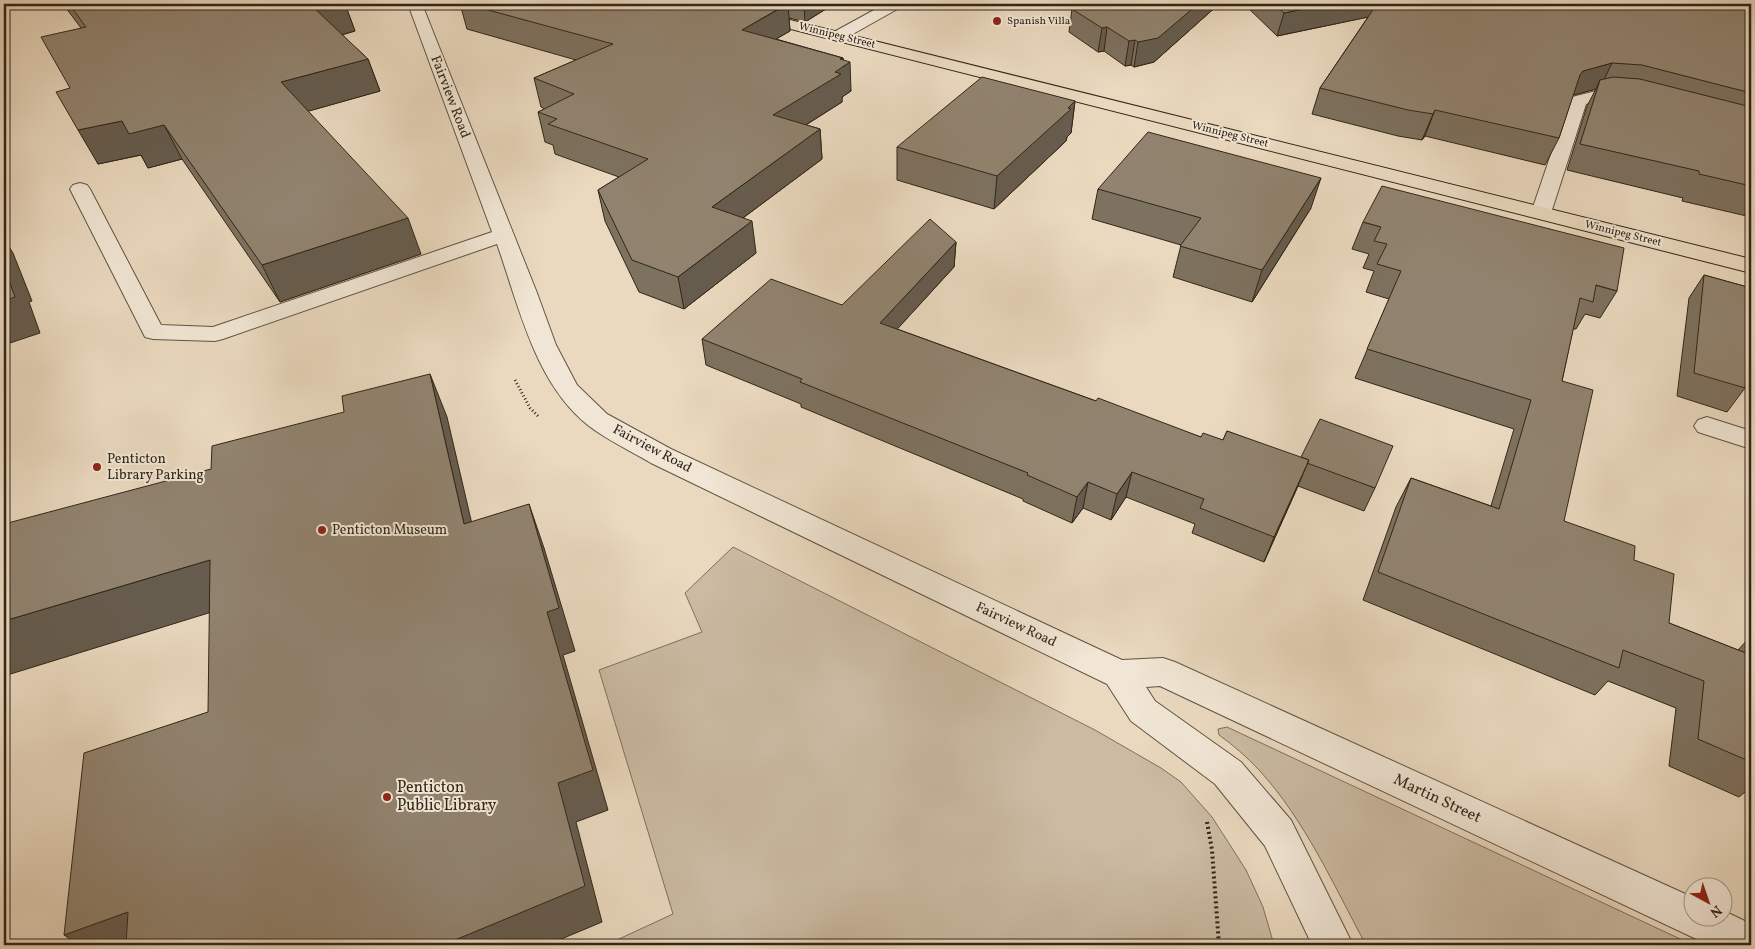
<svg xmlns="http://www.w3.org/2000/svg" width="1755" height="949" viewBox="0 0 1755 949" font-family="Vollkorn,serif">
<rect width="100%" height="100%" fill="#ead9bf"/>
<filter id="stains"><feTurbulence type="fractalNoise" baseFrequency=".004" numOctaves="4"/><feColorMatrix values="0 0 0 0 .2 0 0 0 0 .09 0 0 0 0 .02 0 0 0 .5 -.17"/></filter>
<radialGradient id="worn" r=".72"><stop offset=".6" stop-color="#630" stop-opacity="0"/><stop offset="1" stop-color="#630" stop-opacity=".3"/></radialGradient>
<!-- green -->
<path fill="#cbbba3" stroke="#7e705e" d="M733,547l362,183 66,38 20,14 31,35 34,53 17,37 11,38h-668l67,-31 -74,-244 103,-38 -17,-39z
M1227,727l466,218h-327c-32,-59 -61,-125 -107,-175 -12,-13 -26,-25 -40,-35l-1,-6z"/>
<g fill="none" stroke-linecap="round" stroke-linejoin="round">
<defs>
<path id="minor" d="M408,4h14l115,289 19,52 21,40 30,29 64,35 451,211 41,-2 12,4 517,235v19h30v-6l29,14v21h-42l-549,-259 -14,1 9,14 86,61 50,58 62,125h-41l-47,-99 -50,-62 -84,-63 -24,-37 -456,-221c-20,-12 -44,-23 -62,-37 -54,-42 -70,-120 -92,-182l-274,95 -8,2 -62,-2 -8,-2 -75,-148 3,-4 7,-2 7,2 3,4 71,136 52,2 279,-95z
M885,4h18l-2,3 -57,32h-12l-2,-3 2,-3z
M1600,90l34,3 3,4 -3,4 -6,1 -28,-2 -14,4 -35,109 -3,4 -7,2 -7,-2 -3,-4 38,-112 3,-4z
M1707,417l44,14v18l-53,-17 -4,-6 4,-6z"/>
<path id="major" d="M702,4h24l1025,255v14l-1047,-266z"/>
</defs>
<!-- minor casing -->
<use href="#minor" stroke="#5f5342" stroke-width="2"/>
<!-- major casing -->
<use href="#major" stroke="#312618" stroke-width="2"/>
<!-- path-far1 -->
<path stroke="#312618" stroke-width="3" stroke-dasharray="1 2.5" stroke-linecap="butt" d="M515,380l15,28 9,9"/>
<!-- path -->
<path stroke="#312618" stroke-width="4" stroke-dasharray="2 3" stroke-linecap="butt" d="M1207,822l5,28 7,95"/>
<!-- minor -->
<use href="#minor" fill="#f1e6d5" fill-rule="evenodd"/>
<!-- major -->
<use href="#major" fill="#ead9bf" fill-rule="evenodd"/>
</g>
<!-- wall -->
<path fill="#7d715f" stroke="#312618" d="M63,4h282l10,27 -13,4 26,24 12,32 -72,20 113,143 -141,48 -98,-143 -34,9 -7,-13 -43,9 -28,-76 11,-60z
M460,4h374l-29,18 -16,-4 1,13 -14,8 67,19 8,33 -9,6v5l-36,23 14,4 2,30 -79,59 13,35 -72,56 -45,-17 -34,-71 -7,-31 21,-13 -64,-23 -2,-9 -8,-3 -7,-30 7,-3 -4,-2 -7,-29 42,-18 -109,-31z
M1219,4l-65,58 -20,5 -3,-2 -6,1 -21,-15 -6,1 -29,-20 3,-23z
M1244,4h507v213l-69,-16 1,-3 -116,-28 20,-64 9,-17 -23,6 -14,43 -14,27 -120,-29 -3,4 -24,-4 -86,-22 8,-26 48,-71 -91,19z
M1075,101l-4,32 -4,4 -1,4 -72,68 -97,-29v-33z
M1098,189l213,19 -59,94 -79,-25 8,-32 -89,-26z
M1363,222l254,69 -17,27 -15,-4 -9,15h-3l-11,52 2,140 70,39 35,63 69,27 13,-14v151l-12,10 -70,-31 7,-58 -68,-27 -13,14 -232,-95 33,-93 15,-29 80,28 23,-77 -159,-51 34,-79 -23,-7 8,-21 -11,-3 6,-14 -17,-5z
M956,242l-2,25 -57,62 199,72 105,36 22,3 4,-9 148,57 -11,23 -66,-25 -34,76 -72,-29 3,-9 -69,-27 -15,23 -28,-12 -11,15 -49,-22v-2l-222,-92v-3l-95,-39 -4,-26 140,-34z
M1704,275l47,13v72l-3,-1 -3,29 -18,24 -50,-16 12,-98z"/>
<!-- shaded-wall -->
<path fill="#665c4e" stroke="#312618" d="M333,4h12l10,27 -30,8 -11,-31z
M788,4l2,27 -45,26 -3,-27z
M806,4h28l-29,18 -1,-17z
M1198,4h21l-65,58 -20,5 4,-25z
M1328,4h53l-3,11 -101,21 7,-23z
M1107,27l-3,24 -6,1 4,-24z
M1135,40l-4,25 -6,1 4,-25z
M843,58v9l7,-5 1,29 -9,6v5l-67,42 -2,-29 62,-43 5,-13z
M368,59l12,32 -85,24 -14,-33z
M1612,63l-12,25v-8l-4,9 -26,7 10,-21 3,-4z
M1075,101l-4,32 -4,4 -1,4 -72,68 3,-33z
M1435,110l-10,26 -3,4 11,-26z
M122,121l42,4 18,34 -34,9 -7,-13 -43,9 -20,-34z
M820,129l2,30 -106,79 -4,-31z
M1321,178l-10,30 -59,94 10,-32z
M408,218l13,36 -141,48 -18,-37z
M752,221l4,32 -72,56 -6,-32z
M4,239l9,14 19,48 -3,1 11,31 -36,12z
M956,242l-2,25 -74,81v-25z
M430,374l17,43 35,150 -18,-43z
M1309,460l-11,26 -34,76 10,-25z
M1132,472l-6,25 -15,23 6,-26z
M1088,482l-5,26 -11,15 5,-26z
M529,504l15,44 31,103 -12,4 45,155 -32,12 26,100 -55,23h-91l-1,-5 103,-157 -11,-171z
M210,560l31,43 -237,73v-55z
M128,912l43,33h-93l-14,-10z"/>
<!-- building -->
<path fill="#91836f" stroke="#312618" d="M69,4h264l-19,4 54,51 -87,23 127,136 -146,47 -98,-140 -35,9 -7,-13 -44,9 -22,-38 14,-4 -29,-51 45,-10z
M466,4h321l-45,26 101,28 -3,1 10,3 -15,10 6,2 -68,41 47,14 -108,78 40,14 -74,56 -46,-17 -34,-70 50,-31 -100,-35 9,-5 -19,-7 36,-18 -40,-16 79,-34z
M1078,4h120l-40,34 -20,4 -3,-2 -6,1 -22,-14 -5,1 -30,-19z
M1274,4h54l-44,9z
M1377,4h374v89l-109,-28 -30,-2 -29,8 -3,4 -21,63 -124,-28 -2,4 -25,-4 -88,-22z
M982,77l93,24 -7,7 3,1 -74,67 -100,-29z
M1613,77l27,2 111,28v79l-52,-12v-3l-119,-27 20,-64z
M1148,132l173,46 -59,92 -82,-24 21,-28 -103,-29z
M1382,186l242,62 -7,43 -21,-6 -3,17 -13,-4 -18,83 31,9 -29,131 71,25 -1,14 40,14 -5,49 82,32v107l-53,-23 6,-58 -81,-31 -4,18 -241,-96 33,-94 88,31 32,-109 -164,-51 34,-78 -24,-7 10,-20 -13,-3 7,-14 -18,-5z
M930,219l26,23 -76,81 216,78 2,-3 103,39 2,-4 20,7 4,-9 82,29 -35,77 -74,-29 4,-9 -72,-27 -15,22 -29,-12 -11,15 -50,-22 1,-2 -228,-91 2,-3 -100,-40 69,-60 71,26z
M4,257l3,9 -3,1 11,30 -11,4z
M1704,275l47,13v44h-1l-5,56 -51,-15z
M430,374l34,150 65,-20 30,104 -12,4 46,158 -35,13 27,103 -130,54 1,5h-330l2,-33 -64,23 20,-182 124,-41 2,-152 -206,61v-97l207,-55 1,-23 132,-34 -2,-16z
M1320,419l73,27 -18,42 -68,-25 2,-3 -8,-3z"/>
<!-- markers -->
<g fill="#8f2418" stroke="#f1e6d5" stroke-width="2">
<circle cx="997" cy="21" r="5"/>
<circle cx="97" cy="467" r="5"/>
<circle cx="322" cy="530" r="5"/>
<circle cx="387" cy="797" r="5"/>
</g>
<g text-anchor="middle" dominant-baseline="central" stroke-width="4" stroke-linejoin="round" paint-order="stroke">
<!-- far-poi labels -->
<g font-size="11" fill="#312618" stroke="#f1e6d5" text-anchor="start">
<text x="1007" y="21">Spanish Villa</text>
</g>
<!-- far-street labels -->
<g font-size="11" fill="#312618" stroke="#f1e6d5">
<text transform="translate(837 36) rotate(14)">Winnipeg Street</text>
<text transform="translate(1230 135) rotate(14)">Winnipeg Street</text>
<text transform="translate(1623 234) rotate(14)">Winnipeg Street</text>
</g>
<!-- street labels -->
<g font-size="14" fill="#312618" stroke="#f1e6d5">
<text transform="translate(450 97) rotate(69)">Fairview Road</text>
<text transform="translate(652 449) rotate(28)">Fairview Road</text>
<text transform="translate(1016 625) rotate(25)">Fairview Road</text>
</g>
<!-- poi labels -->
<g font-size="14" fill="#312618" stroke="#f1e6d5" text-anchor="start">
<text x="107" y="459">Penticton<tspan x="107" dy="16">Library Parking</tspan></text>
<text x="332" y="530">Penticton Museum</text>
</g>
<!-- near-poi labels -->
<g font-size="16" fill="#312618" stroke="#f1e6d5" text-anchor="start">
<text x="397" y="788">Penticton<tspan x="397" dy="18">Public Library</tspan></text>
</g>
<!-- near-street labels -->
<g font-size="16" fill="#312618" stroke="#f1e6d5">
<text transform="translate(1437 799) rotate(25)">Martin Street</text>
</g>
</g>
<!-- margin -->
<rect width="1755" height="949" fill="none" stroke="#ead9bf" stroke-width="20"/>
<rect x="5" y="5" width="1745" height="939" fill="none" stroke="#312618" stroke-width="2.5"/>
<rect x="10" y="10" width="1735" height="929" fill="none" stroke="#312618"/>
<!-- north arrow -->
<g transform="translate(1708 902) rotate(140)"><circle r="24" fill="#f1e6d5" stroke="#a49989"/>
<path d="M0-4L9 19L0 12L-9 19Z" fill="#8f2418"/>
<text y="-8" font-size="14" font-weight="bold" text-anchor="middle" fill="#312618">N</text>
</g>
<rect width="100%" height="100%" filter="url(#stains)"/>
<rect width="100%" height="100%" fill="url(#worn)"/>
</svg>
